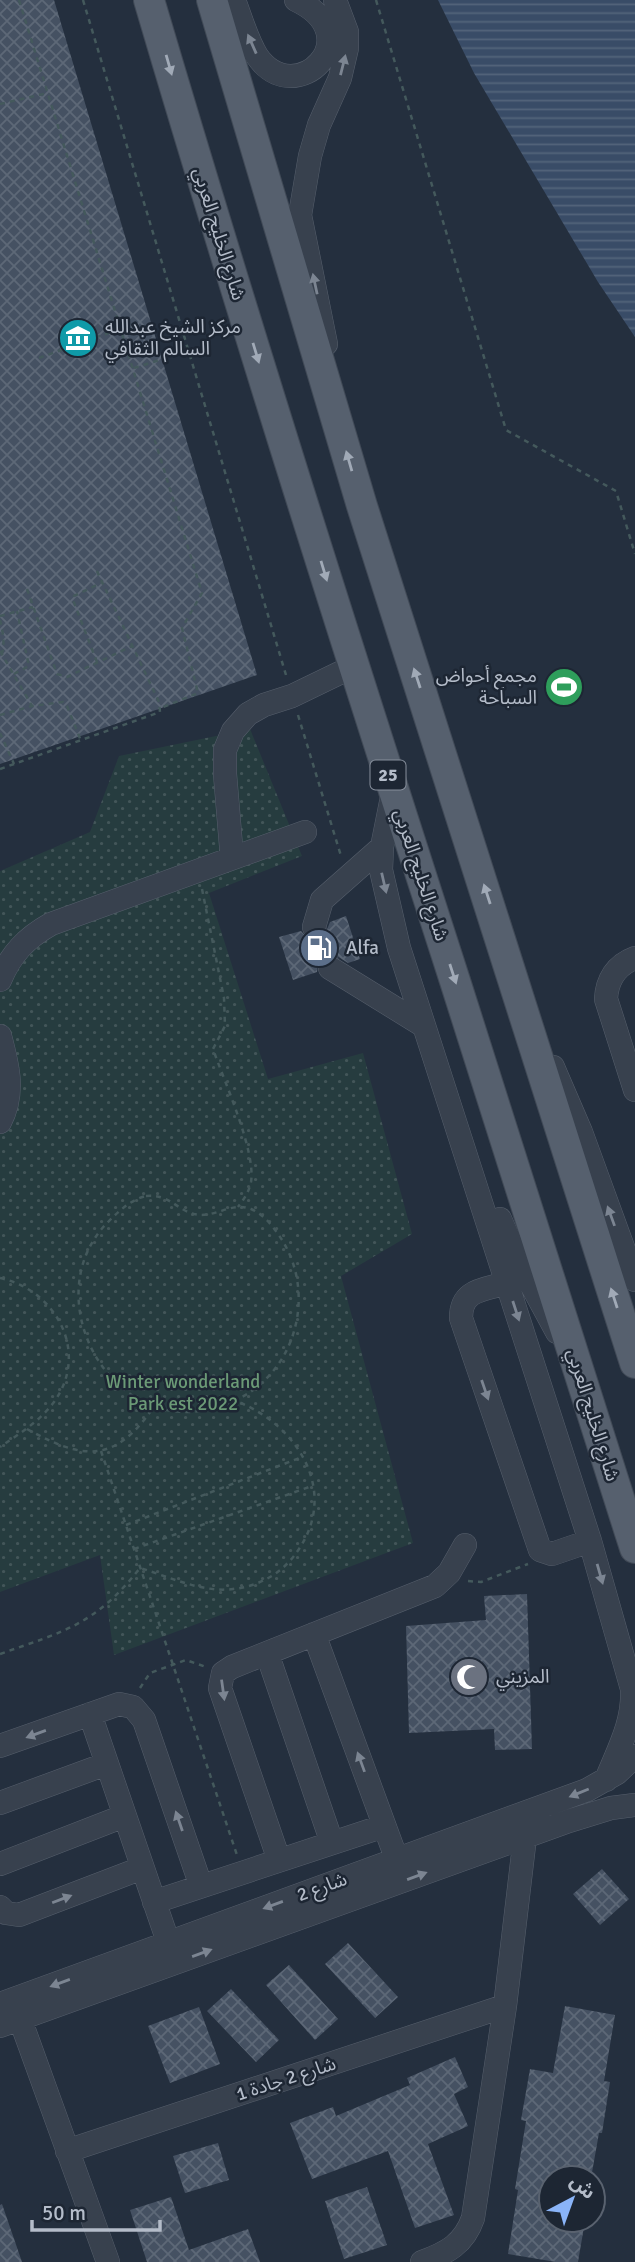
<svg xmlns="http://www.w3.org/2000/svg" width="635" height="2262" viewBox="0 0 635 2262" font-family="Signika,'Noto Sans Arabic',sans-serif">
<defs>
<pattern id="park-dots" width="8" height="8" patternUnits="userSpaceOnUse" patternTransform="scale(1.75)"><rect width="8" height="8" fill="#263c3f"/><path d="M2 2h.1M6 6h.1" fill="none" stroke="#435659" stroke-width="1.8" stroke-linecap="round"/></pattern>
<pattern id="water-rules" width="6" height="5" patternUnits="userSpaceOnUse" patternTransform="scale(1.75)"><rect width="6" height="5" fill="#394c67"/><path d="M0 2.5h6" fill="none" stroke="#53647b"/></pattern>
<pattern id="building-cross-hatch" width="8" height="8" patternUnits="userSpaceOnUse" patternTransform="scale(1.75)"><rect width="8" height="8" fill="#455162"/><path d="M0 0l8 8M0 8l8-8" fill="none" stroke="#5d6877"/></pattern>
</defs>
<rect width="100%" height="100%" fill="#242f3e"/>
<!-- park -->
<path fill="url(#park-dots)" d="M250,729l52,127 -93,37 59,186 95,-26 49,181 -71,42 72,267 -299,112 -14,-100 -100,37v-721l90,-39 29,-76z"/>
<!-- water -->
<path fill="url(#water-rules)" d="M438,0h197v337l-37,-55 -124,-209z"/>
<!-- building -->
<path fill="url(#building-cross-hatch)" d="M0,0h54l203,675 -257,89z
M346,916l14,43 -12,4 -11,-7 -13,-1 -6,6 -1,11 -24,8 -14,-43 22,-6 8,9h9l6,-3 6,-15z
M527,1594l5,155 -37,1 -1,-21 -85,4 -3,-107 80,-6 -2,-24z
M602,1869l27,30 -29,26 -27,-31z
M348,1943l50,54 -23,21 -50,-54z
M289,1965l49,54 -23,21 -49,-55z
M231,1989l48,51 -23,22 -49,-51z
M565,2006l50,9 -11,66 6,1 -8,51h-3l-8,45h-40v42l34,1 -7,41h-22l-48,-8 10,-64 -3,-1 11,-68 -5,-1 9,-51 23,4z
M199,2007l21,57 -50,19 -22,-57z
M455,2057l13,30 -14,7 14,32 -40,18 26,71 -39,13 -27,-77 -76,28 -22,-56 43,-16 3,9 74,-31 -3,-7z
M218,2143l11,37 -44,13 -12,-37z
M367,2187l20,58 -43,14 -19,-58z
M171,2197l18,53 59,-21 12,33h-113l-17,-52z
M2,2204l20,58h-22v-57z"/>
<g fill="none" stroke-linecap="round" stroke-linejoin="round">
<!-- minor-tunnel -->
<path stroke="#3a4453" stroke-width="23" stroke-dasharray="23 11" stroke-linecap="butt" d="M314,927l16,41"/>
<defs>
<path id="minor" d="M234,0c7,18 13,40 23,56 39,56 115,-20 39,-56
M326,344l-26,-129 10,-59 9,-31 21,-47 7,-30v-16l-12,-32
M393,792l-11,55 -1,23 18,78 191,593 42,148c2,33 -14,61 -26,91
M232,858l-7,-84v-24l8,-19 15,-17 16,-9 28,-9 62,-30
M314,927l8,-27 60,-53
M635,958c-19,7 -28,22 -29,41l29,91
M330,968l94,58
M0,980c11,-26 26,-42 51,-56l254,-92
M0,1036c8,30 15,57 0,86
M553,1067l28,65 54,148
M500,1219l19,43 38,70
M507,1283c-23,7 -46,6 -46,35l79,232 12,4 38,-13
M314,1634l83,226
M267,1653l65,190
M90,1714l83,242
M0,1746l119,-42 14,3 11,13 57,166
M0,1803l106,-39
M279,1860l-59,-172 3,-15 9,-6 203,-81 14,-13 16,-28
M0,1864l124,-48
M154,1902l230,-76
M0,1907l6,6 13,2 123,-47
M0,2004l587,-214 30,-17 18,-17
M15,2005l93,257
M0,2026l569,-205 42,-13 24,-3
M67,2151l438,-145
M422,2262c25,-9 42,-18 51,-44l32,-212 20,-169"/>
<path id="major" d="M149,0c97,329 201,655 306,981 61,188 119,378 180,567
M212,0l150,506 273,857"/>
</defs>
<!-- minor casing -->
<use href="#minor" stroke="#565f6c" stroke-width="24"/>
<!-- major casing -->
<use href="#major" stroke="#414a57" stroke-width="32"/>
<!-- path -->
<path stroke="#44595c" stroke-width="2.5" stroke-dasharray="5 5" stroke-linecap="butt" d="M19,0l183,593 -20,35 16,65 -37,15
M83,0l203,675
M376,0l130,430 110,61 19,63
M0,104l48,-11
M39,358l83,-30
M134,368l54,-17
M27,589l30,85 10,3 65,-31
M0,616l33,-9
M0,620c3,12 6,28 0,38
M0,651l32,55
M97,662l-24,-62 1,-4 27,-13
M14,674l15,-8 -12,-55
M0,715l32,-9 31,-4 4,4 14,35
M298,715l43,141
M0,733l14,31
M0,769l160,-57 -1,-10 -64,-135
M202,889l22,109 1,28 -12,23c11,32 43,102 38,133 -2,10 -7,17 -13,25
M146,1196c24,-2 29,13 48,18 21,5 37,-13 57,-5 12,5 20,15 27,25 32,44 26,107 -12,145 -16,16 -35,25 -55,30 -103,25 -175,-113 -104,-186 12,-12 23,-23 39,-27z
M0,1278c56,12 90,74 54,124 -14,19 -35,32 -54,45
M27,1429c56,31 87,35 126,-21
M101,1451l136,404
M126,1525l176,-68
M134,1549l178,-63
M468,1581l13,1 47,-18
M0,1654c65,-23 95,-29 140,-86 30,9 62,25 93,21 28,-3 51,-17 66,-40 40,-60 -3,-125 -63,-148
M140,1688l10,-15 36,-13 20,7"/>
<!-- minor -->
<use href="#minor" stroke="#38414e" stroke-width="23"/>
<!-- major -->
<use href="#major" stroke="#56606e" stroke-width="30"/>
</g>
<!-- one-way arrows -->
<defs><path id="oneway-solid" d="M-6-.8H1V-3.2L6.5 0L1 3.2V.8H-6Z" transform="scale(1.75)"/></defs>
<g fill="#7c8592">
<use href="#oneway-solid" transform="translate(252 44) rotate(-114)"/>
<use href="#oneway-solid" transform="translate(343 65) rotate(-76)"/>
<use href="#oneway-solid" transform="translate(315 284) rotate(-102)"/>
<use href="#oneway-solid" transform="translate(384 883) rotate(77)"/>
<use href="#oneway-solid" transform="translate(611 1216) rotate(-110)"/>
<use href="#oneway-solid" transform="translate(516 1311) rotate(72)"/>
<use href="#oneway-solid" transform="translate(485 1390) rotate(71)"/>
<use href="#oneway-solid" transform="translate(600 1574) rotate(74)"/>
<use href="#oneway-solid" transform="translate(223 1690) rotate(82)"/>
<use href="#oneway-solid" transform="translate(36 1734) rotate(160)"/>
<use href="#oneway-solid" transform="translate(361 1762) rotate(-110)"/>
<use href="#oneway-solid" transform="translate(579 1793) rotate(158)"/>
<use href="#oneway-solid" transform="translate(179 1821) rotate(-109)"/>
<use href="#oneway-solid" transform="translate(417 1876) rotate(-20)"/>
<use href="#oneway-solid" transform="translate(62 1899) rotate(-21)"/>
<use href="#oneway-solid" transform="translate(273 1905) rotate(160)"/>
<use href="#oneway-solid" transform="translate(202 1953) rotate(-20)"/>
<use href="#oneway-solid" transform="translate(60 1983) rotate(160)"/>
</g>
<g fill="#a1aab7">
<use href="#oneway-solid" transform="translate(169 65) rotate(74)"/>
<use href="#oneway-solid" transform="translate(256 353) rotate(73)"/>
<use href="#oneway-solid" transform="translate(349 461) rotate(-106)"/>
<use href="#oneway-solid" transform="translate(324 571) rotate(73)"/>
<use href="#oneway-solid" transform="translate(417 678) rotate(-108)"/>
<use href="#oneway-solid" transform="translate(487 894) rotate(-108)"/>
<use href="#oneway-solid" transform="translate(453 974) rotate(72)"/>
<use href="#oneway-solid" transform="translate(614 1298) rotate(-108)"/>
</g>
<!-- icons -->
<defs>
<symbol id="museum-disc" viewBox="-11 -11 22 22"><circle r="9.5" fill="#0f9aa8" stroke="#1d2633"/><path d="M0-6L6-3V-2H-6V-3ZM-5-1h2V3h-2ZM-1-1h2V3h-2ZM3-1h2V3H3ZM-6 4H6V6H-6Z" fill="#fff"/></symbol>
<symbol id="stadium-disc" viewBox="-11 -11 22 22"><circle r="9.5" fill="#2e9e5b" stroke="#1d2633"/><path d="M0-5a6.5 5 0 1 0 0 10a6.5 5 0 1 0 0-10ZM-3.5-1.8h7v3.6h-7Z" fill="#fff"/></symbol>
<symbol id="fuel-disc" viewBox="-11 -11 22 22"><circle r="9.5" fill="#5c6f8a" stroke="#1d2633"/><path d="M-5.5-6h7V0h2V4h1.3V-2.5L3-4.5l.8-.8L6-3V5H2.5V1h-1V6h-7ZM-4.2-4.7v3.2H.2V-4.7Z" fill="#fff"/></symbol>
<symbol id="mosque-disc" viewBox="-11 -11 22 22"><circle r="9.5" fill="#6b7280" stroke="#1d2633"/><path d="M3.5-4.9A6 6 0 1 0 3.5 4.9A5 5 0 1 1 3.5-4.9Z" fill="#fff"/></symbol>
</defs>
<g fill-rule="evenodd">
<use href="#museum-disc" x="56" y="316" width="44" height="44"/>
<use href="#stadium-disc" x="542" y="665" width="44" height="44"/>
<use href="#fuel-disc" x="297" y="926" width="44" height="44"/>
<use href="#mosque-disc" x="447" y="1655" width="44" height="44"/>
</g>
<g text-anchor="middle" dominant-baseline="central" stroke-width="5" stroke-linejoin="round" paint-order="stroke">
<!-- shield labels -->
<rect fill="#1d2633" stroke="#878f9c" stroke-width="2" x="370.5" y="760.5" width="35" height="29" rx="5"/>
<g font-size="18" font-weight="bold" fill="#b4bcc9">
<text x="388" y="775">25</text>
</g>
<!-- street labels -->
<g font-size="19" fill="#b4bcc9" stroke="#1d2633">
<text transform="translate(219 234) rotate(73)">شارع الخليج العربي</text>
<text transform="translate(421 875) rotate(72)">شارع الخليج العربي</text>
<text transform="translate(593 1415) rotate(73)">شارع الخليج العربي</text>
<text transform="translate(322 1887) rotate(-20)">شارع 2</text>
<text transform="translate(286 2079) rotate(-18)">شارع 2 جادة 1</text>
</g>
<!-- poi labels -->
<g font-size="19" fill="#b4bcc9" stroke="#1d2633" text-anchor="start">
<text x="105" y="327">مركز الشيخ عبدالله<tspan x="105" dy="22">السالم الثقافي</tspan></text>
<text x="537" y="676" text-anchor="end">مجمع أحواض<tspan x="537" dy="22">السباحة</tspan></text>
<text x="346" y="948">Alfa</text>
<text x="496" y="1677">المزيني</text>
</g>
<!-- park labels -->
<g font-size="19" fill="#6b9a76" stroke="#1d2633">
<text x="183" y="1382">Winter wonderland<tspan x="183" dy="22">Park est 2022</tspan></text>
</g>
</g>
<!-- north arrow -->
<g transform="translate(572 2199) rotate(41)"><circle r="33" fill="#1d2633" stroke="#59626f" stroke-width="2"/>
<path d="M0-5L12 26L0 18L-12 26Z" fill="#8ab4f8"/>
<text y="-10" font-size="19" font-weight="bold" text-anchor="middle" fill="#b4bcc9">ش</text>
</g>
<!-- scale -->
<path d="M32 2220v10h128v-10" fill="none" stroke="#b4bcc9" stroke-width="3.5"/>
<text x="42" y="2220" font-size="21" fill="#b4bcc9" stroke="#1d2633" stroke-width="5" paint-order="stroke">50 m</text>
</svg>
